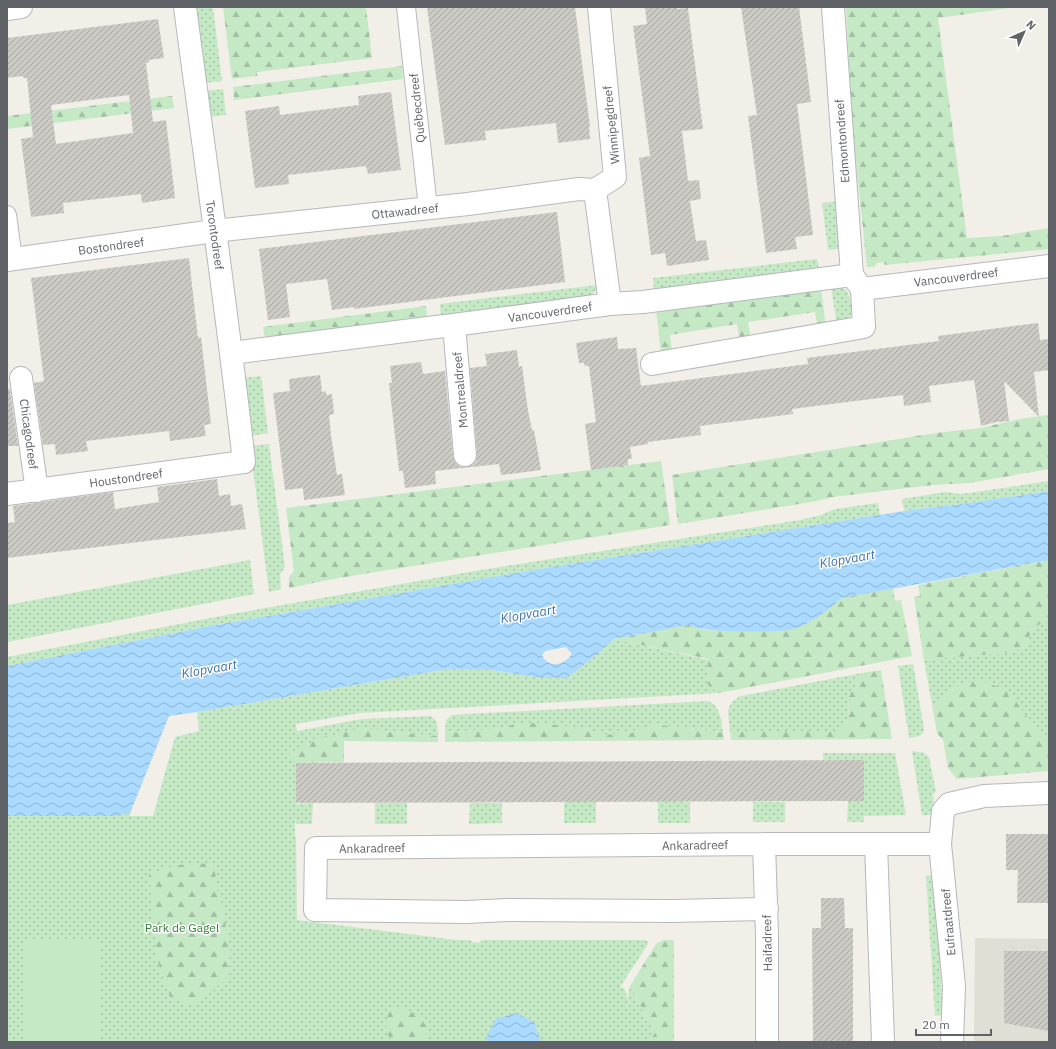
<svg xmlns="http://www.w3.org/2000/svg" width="1056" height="1049" viewBox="0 0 1056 1049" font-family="'IBM Plex Sans',sans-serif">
<defs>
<pattern id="grass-dots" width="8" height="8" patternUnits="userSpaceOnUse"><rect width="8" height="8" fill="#c5e8c5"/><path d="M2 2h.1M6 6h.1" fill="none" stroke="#a3c0a4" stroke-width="1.8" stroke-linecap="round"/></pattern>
<pattern id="forest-firs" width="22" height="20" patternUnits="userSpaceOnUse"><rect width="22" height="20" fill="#c5e8c5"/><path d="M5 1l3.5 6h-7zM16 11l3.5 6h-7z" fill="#a3c0a4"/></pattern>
<pattern id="water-waves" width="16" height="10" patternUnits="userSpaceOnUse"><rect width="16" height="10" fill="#aadaff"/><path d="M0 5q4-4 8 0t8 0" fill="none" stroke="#8eb4d2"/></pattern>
<pattern id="building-hatch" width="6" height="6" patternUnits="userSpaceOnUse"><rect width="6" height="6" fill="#cccac5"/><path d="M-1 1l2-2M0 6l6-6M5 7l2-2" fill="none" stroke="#a9a8a4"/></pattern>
</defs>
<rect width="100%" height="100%" fill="#f1efe8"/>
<!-- education -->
<path fill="#e1ded6" d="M975,938l74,1v103h-75z"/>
<!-- grass -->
<path fill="url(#grass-dots)" d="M195,7h18l9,74 -18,2z
M223,89l3,26 -16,2 -4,-26z
M839,201l5,47 -16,2 -6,-47z
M817,259l2,10 -165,21 -1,-12z
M597,285l1,2 -9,11 -148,19 -1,-13z
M839,286l8,5c3,7 8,22 1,28 -2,3 -8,5 -11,6l-6,-38z
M261,376l7,57 -19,3 -7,-58z
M269,444l16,123 -5,7 1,15 -12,3 -19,-146z
M1049,481v10l-80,12 -65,8 -2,-12 43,-7 15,2 9,-1z
M878,503l2,12 -341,54 -329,57 -203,40v-9l230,-44 238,-42 325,-51 21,-5 14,-6z
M250,559l4,35 -247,48v-37l238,-44z
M1041,622h8v121l-17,-19 -76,-38 -23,24 -9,-50 90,-8 11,-5 7,-17z
M614,639l94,21 -1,24 12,9 -359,20 -64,11 1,7 65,-12 69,-3 6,6 1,14 -78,-7 -64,21v54l17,-1 -1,21h-16v-4h-1v16l1,2 1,82 159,20h14l2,2 7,1 2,-3h164l3,2v2l-28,43 4,1 7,19 -3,-12 2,-9 25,47 -6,9h-642v-226h113l5,-3 28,3 22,-79 24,-6 -2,-19 251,-43 43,1 45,7 64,-25z
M913,664l11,65c-1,8 -8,8 -15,9l-11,-72z
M862,673l-14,25 1,22 -8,11h-111c-1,-17 -7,-26 11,-35z
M708,701c13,6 13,18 15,31l-63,-7 -20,2 -9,6 -28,2 -24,-8 -65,-3 -12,5 -57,3 1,-12 6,-5z
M912,751l12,2 5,4 7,35 -3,2 2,21h-13z
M823,753h72l11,62 -42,1v6h-17l1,-21h16v-41h-41z
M658,801l32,1v21h-32z
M564,802h32v21h-32z
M753,802h32v20h-32z
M375,803h32v21h-32z
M470,803h32v20l-33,1z
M930,875l5,4 8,136 -8,1 -9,-140z"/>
<!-- forest -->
<path fill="url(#forest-firs)" d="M223,7h143l6,51 -115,14v4l-25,3z
M846,7h171l-79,11 29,220 35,-2 47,-8v21l-164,16 -1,-3 -8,1 -1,4h-8l-15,-143z
M402,66l1,13 -169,21 -1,-13z
M172,96l2,12 -167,21v-13z
M821,288l5,39 -8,2 -3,-17 -67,10 3,17 -11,2 -3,-17 -67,11 2,16 -11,2 -5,-44z
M426,306l1,12 -162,21 -2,-12z
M1049,415v54l-80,14 -37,2 -99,12 -16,4 -139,23 -6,-49 264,-42 44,-5 45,-10z
M661,461l9,64 -332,53 -49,10v-11l5,-6 -8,-63z
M1049,560v62c-16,1 -19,12 -24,25l-11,5 -90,8 -10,-63 6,-1 -2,-11z
M893,588l2,13 6,-1 11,56 -193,37 -12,-9 1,-25 -94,-20 75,-14 15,5 23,1 64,-2 34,-17 17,-14z
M881,670l11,69 -161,1 -1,-9h111l8,-11 -1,-22 14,-25z
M979,679l30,13 23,32 17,19v28l-92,8 -9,-11 -5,-28 -6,-7 -4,-23 23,-24z
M531,723l48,4 24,8 28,-2 9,-6 20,-2 63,7 1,8 -279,2v-10l57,-3 12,-5z
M360,729l78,7v6l-94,-1v21l-52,1 -3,-5 1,-5 33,-16z
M213,863l17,84 -1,29 -21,19 -18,10 -20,-8 -13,-38 -8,-85 28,-9z
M663,940h10l1,3v99h-25l6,-9 -25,-47 26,-42z
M393,1006l15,4 20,12 -2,17 -3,3c-8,0 -19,2 -26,0 -16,-6 -12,-25 -4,-36z"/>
<!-- garden -->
<path fill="#c5e8c5" d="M99,939v103h-74l-1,-102z"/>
<!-- water -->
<path fill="url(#water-waves)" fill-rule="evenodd" d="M1049,491v69l-207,38c-15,13 -30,25 -49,31 -13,4 -95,4 -104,-4l-75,14 -14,13 -33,26 -31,-1 -45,-7 -43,-1 -251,43 2,19 -24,6 -22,79h-24v-2l-4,-1 -5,3h-113v-150l203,-40 329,-57 365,-58 65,-8zM566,647l3,4 2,1v3c-7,11 -24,13 -29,0l3,-4z
M516,1013l18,9 7,20h-53l-2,-5 10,-18z"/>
<!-- pier -->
<path fill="#f1efe8" d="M197,712l2,19 -24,6 -22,79h-24l40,-100z"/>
<!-- building -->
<path fill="url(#building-hatch)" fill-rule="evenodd" d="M427,7h148l15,120h-1l1,12 -32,4 -2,-20 -71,8 1,9 -41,5z
M645,7h32v2l11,-1 15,121 -21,2 6,50 11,-1 2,19 -11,2 6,40 10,-1 3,20 -42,6 -2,-13 -14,2 -12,-97 11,-2 -17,-130 14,-2z
M741,7h58l12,95 -14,2 16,131 -18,2 2,12 -31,4 -18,-137 9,-1z
M158,19l6,39 -15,2v2l-3,1 7,59 13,-2 9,78 -33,5 -1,-9 -78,9 1,10 -33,4 -10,-78 12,-2 -6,-59h-4v-2l-16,2v-40zM129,95l4,38 -77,11 -5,-39z
M391,92l10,78 -33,4 -2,-8 -78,9 1,9 -34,4 -10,-77 34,-5 1,9 79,-10 -1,-9z
M557,212l8,70 -211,27v-2l-22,3 -5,-31 -41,5 4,33 -22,3 -9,-71z
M189,258l9,80 3,-1 10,87 -7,1 2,11 -36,5 -1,-10 -83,10 2,10 -32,4 -1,-11 -12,1 -9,-62 10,-2 -13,-103z
M1038,323l2,17 9,-1v31l-15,2 5,45 -35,-36 5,40 -13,1 -15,4 -7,-46 -45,6 2,16 -27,4 -1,-11 -111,14 1,5 -93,12 1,9 -53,7v2l-18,3 2,12h-4v6l-37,5 -6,-46 11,-2 -7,-56h-4l-1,-3h-5l-3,-20 41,-6 1,12 18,-1 5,38 167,-22 -1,-6 132,-17 -1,-5z
M517,350l2,17 3,-1 6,45 4,19h2l7,40 -40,5 -2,-11 -64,7 1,13 -31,4 -2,-17h-4l-10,-88h3l-2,-17 31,-4 2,12 22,-3 8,85 2,6 4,4 7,1 6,-2 4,-4 1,-7 -7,-86 17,-2 -2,-12z
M320,375l2,17 4,-1v4l6,-1 2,20 -5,1 2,20 6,40 5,-1 3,21 -41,5 -1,-12 -18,2 -12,-97 17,-2 -1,-12z
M7,389h3l8,57h-11z
M217,479l2,17 11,-2 1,12 11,-2 4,25 -239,29v-35l8,-1 -2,-16 100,-14 2,17 44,-7 -2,-15z
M864,760v41l-568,2v-40z
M1006,834h43v69h-32l1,-33h-12z
M821,898h23l1,30h8v114h-40l-1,-114h9z
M1004,951h45v80l-45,-8z"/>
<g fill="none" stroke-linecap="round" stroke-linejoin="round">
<defs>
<path id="pedestrian" d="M406,7l22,201
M7,215l6,44"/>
<path id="minor" d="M599,7l16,170 -20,13 15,114
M833,7l19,268
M7,9l14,-2
M7,260l207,-29 254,-27 111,-15 16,1
M862,289l187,-23
M454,325l11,130
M232,353l204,-26 18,-2 156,-21 33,-2 209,-27 10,14 2,38 -212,37
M21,378l16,113
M7,494l237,-32c-17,-152 -39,-303 -59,-455
M764,844l3,92v106
M876,844l7,198
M767,909l-95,2 -165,-1 -41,2 -151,-2 1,-62 448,-4h176
M952,1042l2,-56 -14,-142 3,-33 6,-7 35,-8 65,-3"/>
</defs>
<!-- pedestrian casing -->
<use href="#pedestrian" stroke="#b5b8bc" stroke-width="20"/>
<!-- minor casing -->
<use href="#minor" stroke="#b5b8bc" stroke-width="24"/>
<!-- pedestrian -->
<use href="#pedestrian" stroke="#fff" stroke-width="18"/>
<!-- minor -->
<use href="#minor" stroke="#fff" stroke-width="22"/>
</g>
<g text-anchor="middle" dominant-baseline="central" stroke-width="3" stroke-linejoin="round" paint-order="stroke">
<!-- street labels -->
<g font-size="12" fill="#5f6368" stroke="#fff">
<text transform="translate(417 108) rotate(-96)">Québecdreef</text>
<text transform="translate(611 125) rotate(-96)">Winnipegdreef</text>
<text transform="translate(842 141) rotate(-94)">Edmontondreef</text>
<text transform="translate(405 211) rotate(-6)">Ottawadreef</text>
<text transform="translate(215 235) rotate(82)">Torontodreef</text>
<text transform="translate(111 246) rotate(-8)">Bostondreef</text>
<text transform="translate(956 277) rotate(-7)">Vancouverdreef</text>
<text transform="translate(550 312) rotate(-8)">Vancouverdreef</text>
<text transform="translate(460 390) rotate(-95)">Montrealdreef</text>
<text transform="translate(29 434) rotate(82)">Chicagodreef</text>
<text transform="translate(126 478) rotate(-8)">Houstondreef</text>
<text transform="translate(695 845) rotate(-1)">Ankaradreef</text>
<text transform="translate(372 848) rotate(-1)">Ankaradreef</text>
<text transform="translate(948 922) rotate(-95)">Eufraatdreef</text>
<text transform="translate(767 943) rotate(-91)">Haifadreef</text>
</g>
<!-- park labels -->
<g font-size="12" fill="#348238" stroke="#fff">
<text x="182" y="927">Park de Gagel</text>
</g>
<!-- water labels -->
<g font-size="13" font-style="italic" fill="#4174aa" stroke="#fff">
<text transform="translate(847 559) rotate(-10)">Klopvaart</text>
<text transform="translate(528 614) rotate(-10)">Klopvaart</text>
<text transform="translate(209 669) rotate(-10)">Klopvaart</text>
</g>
</g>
<!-- border -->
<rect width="1056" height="1049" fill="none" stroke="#5f6368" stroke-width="16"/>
<!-- north arrow -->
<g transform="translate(1024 32) rotate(45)" stroke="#ffffff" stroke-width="3" paint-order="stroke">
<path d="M0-3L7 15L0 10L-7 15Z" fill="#5f6368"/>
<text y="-6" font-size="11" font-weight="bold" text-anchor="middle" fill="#5f6368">N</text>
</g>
<!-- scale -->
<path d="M916 1029v6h75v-6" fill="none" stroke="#5f6368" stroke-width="2"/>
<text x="922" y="1029" font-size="12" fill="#5f6368" stroke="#ffffff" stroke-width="3" paint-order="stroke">20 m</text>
</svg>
